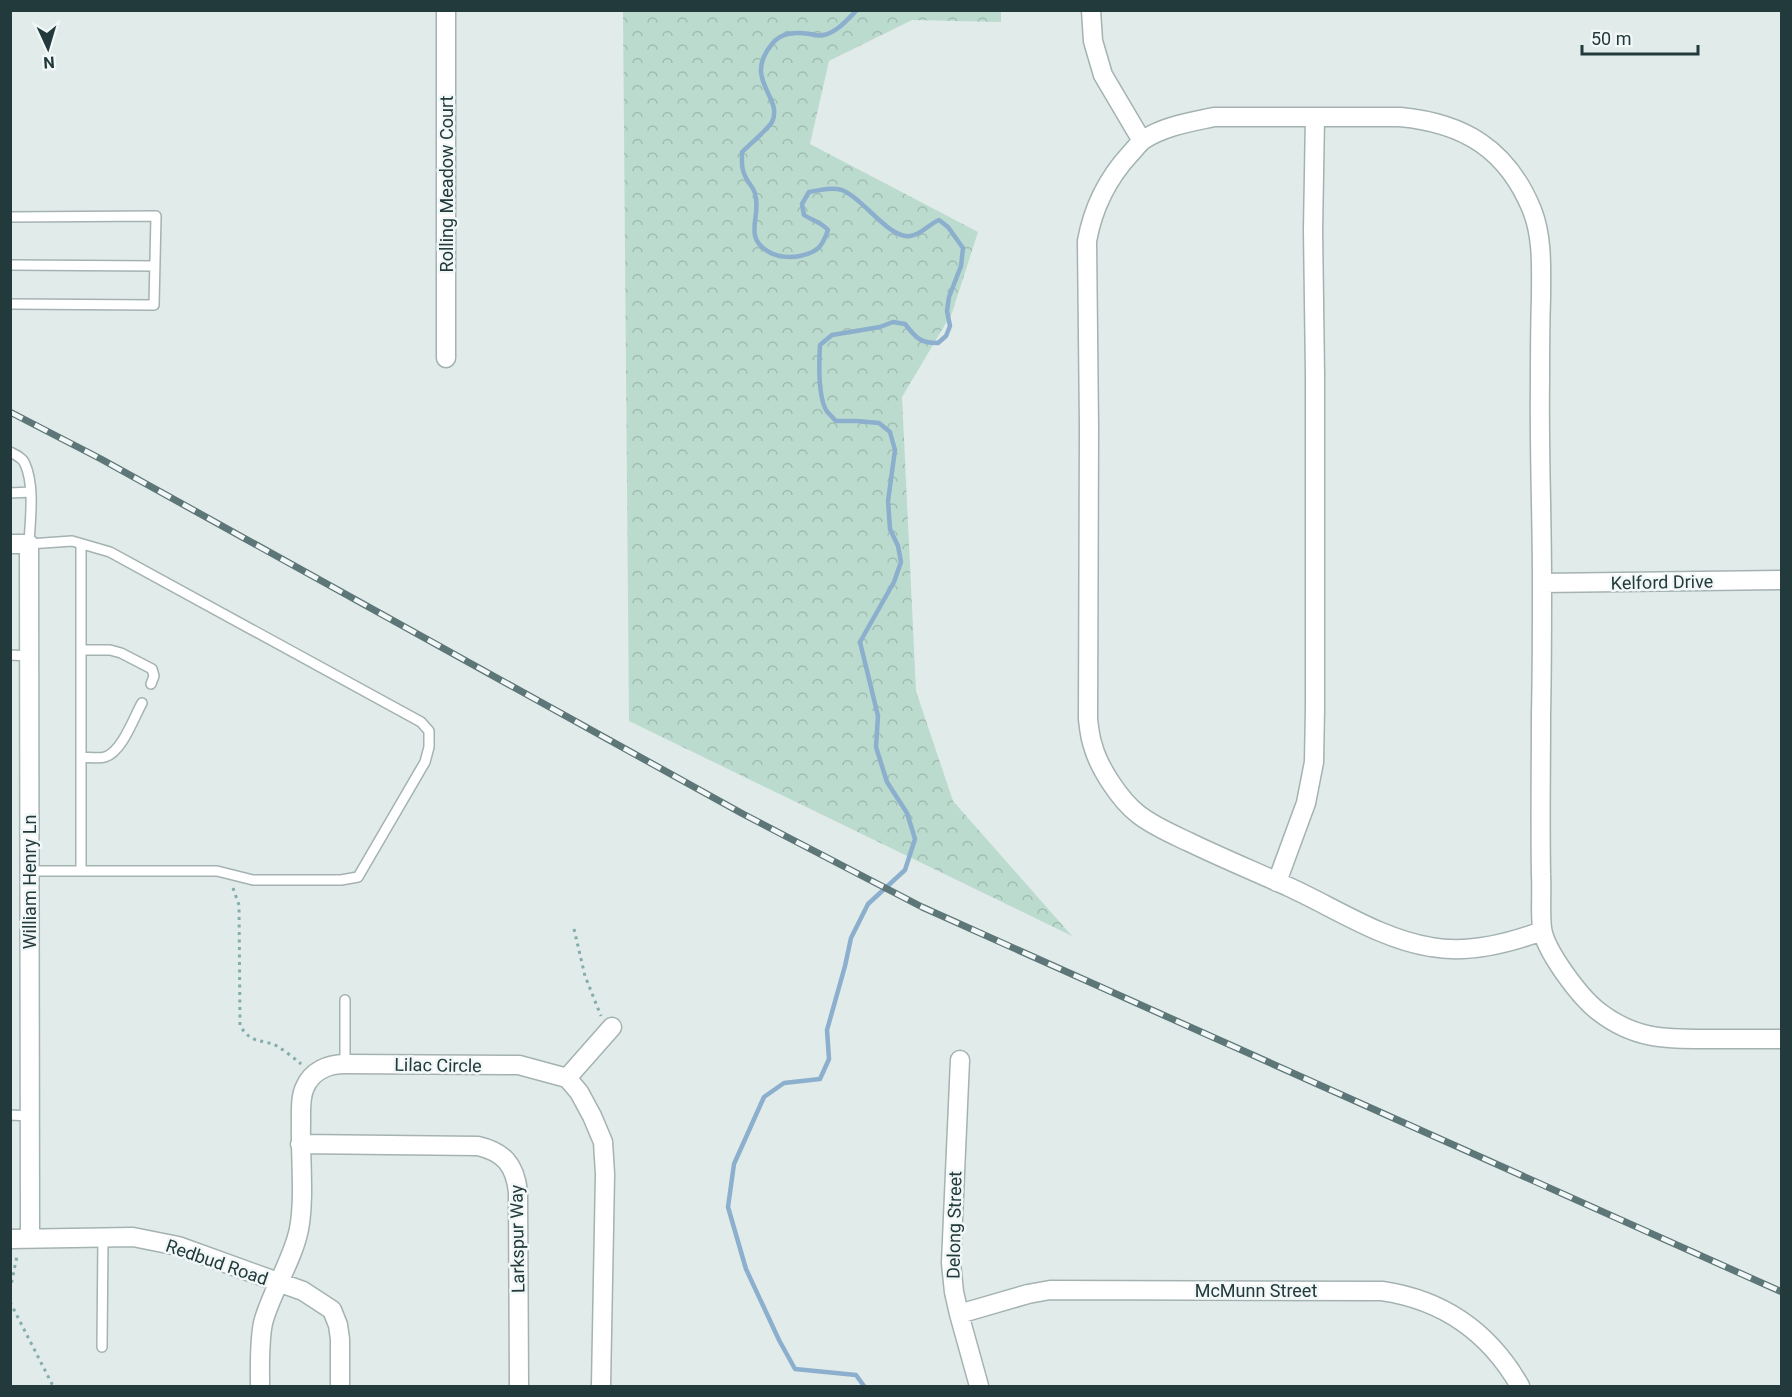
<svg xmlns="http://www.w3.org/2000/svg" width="1792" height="1397" viewBox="0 0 1792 1397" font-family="Roboto,sans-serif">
<defs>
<pattern id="forest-crowns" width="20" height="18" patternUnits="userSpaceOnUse" patternTransform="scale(1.5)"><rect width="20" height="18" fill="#bbdbce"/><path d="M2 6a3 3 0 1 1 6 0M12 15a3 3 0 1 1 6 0" fill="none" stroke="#a0bdb2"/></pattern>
</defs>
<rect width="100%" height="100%" fill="#e1ebea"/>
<!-- forest -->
<path fill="url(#forest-crowns)" d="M623,11h378v11l-89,-2 -83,41 -19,83 168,88 -26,81 -50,84 14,294 37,110 119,135 -443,-215z"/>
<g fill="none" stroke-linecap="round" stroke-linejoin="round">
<!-- stream -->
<path stroke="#8cafce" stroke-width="4.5" d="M857,10c-10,10 -20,22 -33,25 -4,1 -10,0 -14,-1 -14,-2 -29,-2 -38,10 -30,36 12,53 0,78 -5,8 -23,23 -30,30 0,10 -1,17 4,26 3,6 8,10 9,16 7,23 -13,43 14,58 8,5 21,6 31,4 18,-4 22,-9 28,-26 -7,-8 -15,-9 -24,-15l-2,-11 7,-12c11,-2 22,-5 33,-2 21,8 47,49 68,46 11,-1 19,-12 29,-16l9,7 15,21 -2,18 -12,31 -2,14 3,15 -4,10 -8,7c-18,0 -22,-5 -33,-19l-12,-2 -13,5 -48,8 -12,10c-1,17 -2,50 6,65 2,3 7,8 10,11h21l22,2 11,9 5,18 -7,51 2,28 8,17 3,16 -7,20 -34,60 18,74 -2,31 11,35 20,31 8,26 -10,31 -37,34 -17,34 -6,28 -18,64 2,29 -9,20 -36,4 -20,14 -30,67 -6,43 18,62 33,71 16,29 61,6 8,11"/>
<defs>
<path id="lane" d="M10,217l146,-1 -2,89 -144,-1
M10,265l145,1
M10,452c6,3 13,6 15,12 10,22 5,57 4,80l43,-3 38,11 311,170 8,9v16l-4,15 -67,115 -17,3h-88l-36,-9h-188
M10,493l21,-1
M81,544v327
M81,650h29l11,3 31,16 2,7 -3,8
M10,655l19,1
M81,757c8,0 17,2 24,0 17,-5 29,-40 37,-54
M345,1000v64
M10,1115l20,1
M102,1347l1,-109"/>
<path id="street" d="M446,10v348
M1091,10l2,31 10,34 39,66
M10,544h19l1,695
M1542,583l240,-3
M1277,882l29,-79 8,-41 1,-54v-334l-2,-144 2,-113
M1542,931c-35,13 -74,23 -111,16 -50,-8 -96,-39 -142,-60 -33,-15 -67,-29 -100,-45 -17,-8 -36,-16 -51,-28 -18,-14 -39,-46 -45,-68 -3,-8 -4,-18 -5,-27l1,-292 -2,-186c6,-33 21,-63 43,-87 4,-4 8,-10 13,-14 21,-14 48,-18 71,-23h186c64,6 107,32 132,93 11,28 9,59 9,88 -1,28 -1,56 -1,83 -1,68 2,135 2,203 0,43 0,87 -1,130 0,54 -1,107 0,161 1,17 -1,36 1,53 3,23 38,69 56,83 37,29 68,28 112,28 24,0 48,0 72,0
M960,1060l-9,203 3,29 5,22 20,72
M567,1078l45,-51
M300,1144l178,2c26,6 37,19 40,46l1,194
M10,1239l123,-2 45,9 125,45 29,19 6,15 2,14v47
M959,1314l69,-20 22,-4 332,1c62,9 107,41 138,95
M260,1386c0,-20 -1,-43 3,-63 8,-31 30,-63 36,-94 6,-32 1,-73 2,-106 0,-11 -1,-26 4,-36 7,-16 23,-23 40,-23l174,1 48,13 12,14 13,24 11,26 2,32 -4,212"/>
</defs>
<!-- lane casing -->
<use href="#lane" stroke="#a4b2b2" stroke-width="12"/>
<!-- street casing -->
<use href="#street" stroke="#a4b2b2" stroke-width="21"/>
<!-- path -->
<path stroke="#83adad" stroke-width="3" stroke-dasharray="3 4.5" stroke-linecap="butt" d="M233,888l6,17 1,121c13,19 20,12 37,20 8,5 17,12 24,18
M574,929l11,47 16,40
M10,1290l7,-34
M10,1302l43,84"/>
<!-- lane -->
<use href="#lane" stroke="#fff" stroke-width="9"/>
<!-- street -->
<use href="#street" stroke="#fff" stroke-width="18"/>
<defs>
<path id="rail" d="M10,412l91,47 642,355 179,93 860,385"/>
</defs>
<!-- rail casing -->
<use href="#rail" stroke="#5d7677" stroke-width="7"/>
<!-- rail -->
<use href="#rail" stroke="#f2f8f7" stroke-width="4.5" stroke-dasharray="14" stroke-linecap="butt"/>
</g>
<g text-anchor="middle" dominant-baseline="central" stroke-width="5" stroke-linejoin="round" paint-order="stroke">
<!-- street labels -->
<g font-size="18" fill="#223a3b" stroke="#f2f8f7">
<text transform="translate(446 184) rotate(-90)">Rolling Meadow Court</text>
<text transform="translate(1662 582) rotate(-1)">Kelford Drive</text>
<text transform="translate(29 882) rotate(-90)">William Henry Ln</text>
<text transform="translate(438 1065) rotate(1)">Lilac Circle</text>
<text transform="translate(954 1225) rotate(-89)">Delong Street</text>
<text transform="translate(517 1239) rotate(-91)">Larkspur Way</text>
<text transform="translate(217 1262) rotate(19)">Redbud Road</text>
<text x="1256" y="1290">McMunn Street</text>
</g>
</g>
<!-- border -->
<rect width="1792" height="1397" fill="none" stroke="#223a3b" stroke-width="24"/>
<!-- north arrow -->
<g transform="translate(48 48) rotate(176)" stroke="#f2f8f7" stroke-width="4.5" paint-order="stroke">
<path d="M0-4.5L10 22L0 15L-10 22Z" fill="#223a3b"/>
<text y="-9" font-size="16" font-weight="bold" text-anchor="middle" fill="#223a3b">N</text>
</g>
<!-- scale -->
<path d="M1582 45v9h116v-9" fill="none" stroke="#223a3b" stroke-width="3"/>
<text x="1591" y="45" font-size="18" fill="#223a3b" stroke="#f2f8f7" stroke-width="4.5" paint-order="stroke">50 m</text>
</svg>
